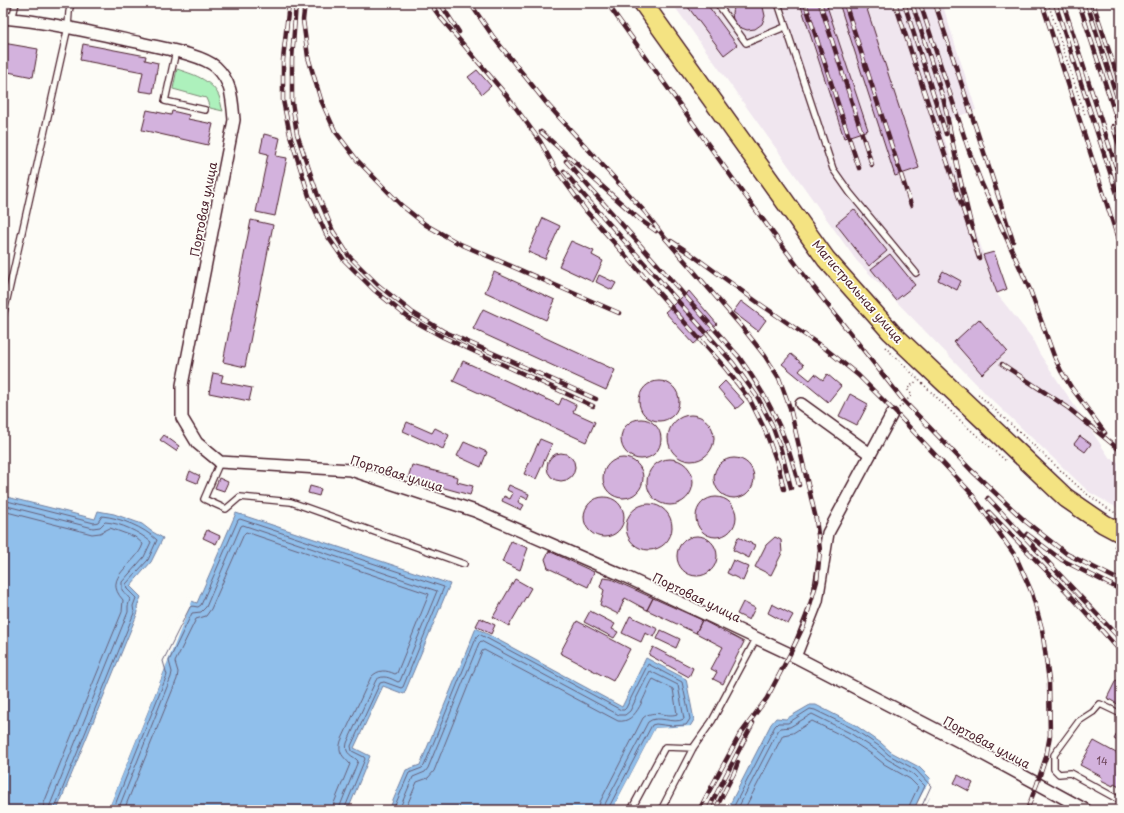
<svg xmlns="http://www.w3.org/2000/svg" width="1124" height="813" viewBox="0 0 1124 813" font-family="'Playpen Sans',sans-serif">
<rect width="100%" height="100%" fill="#fdfcf7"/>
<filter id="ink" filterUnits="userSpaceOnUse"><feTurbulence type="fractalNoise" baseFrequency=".025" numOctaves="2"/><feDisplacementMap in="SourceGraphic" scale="8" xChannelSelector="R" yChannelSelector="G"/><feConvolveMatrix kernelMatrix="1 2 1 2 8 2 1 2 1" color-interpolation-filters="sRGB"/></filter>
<g filter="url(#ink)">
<!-- built -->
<path fill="#f0e6ef" d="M672,3h270l34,107 -37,13 58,171 35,44 7,15 70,104 12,7v46l-32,-18 -98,-93 -135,-139z"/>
<!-- green -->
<path fill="#adf1bc" stroke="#7c8874" d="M177,69c15,5 34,10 42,27 2,5 2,11 4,15l-13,-3 -4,-10 -33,-9z"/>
<!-- water -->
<path fill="#90bfeb" stroke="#747f9e" d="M3,496l92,23 3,-8 16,3 28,10 9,7 12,7 -12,24 -21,24 11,11 -4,10 1,5 -81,198h-54z
M236,513l214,71 -46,110 -21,-8 -29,62 16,8 -22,54h-240l55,-136 26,-74 8,3z
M476,628l146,79 24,-49 40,21 8,41 -5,8h-34l-43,82h-223l17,-40 14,-5z
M810,705h6l39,20 26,18 10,9 28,15 14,14 -4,17 -6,12h-196l44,-86 5,-6 10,1z"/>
<!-- pier -->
<path fill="#fdfcf7" d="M188,598l5,1 -85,211h-2l55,-136 -4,-14z
M692,726l-2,4 -17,3 -17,-3 -41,80h-3l43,-82z
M932,776l6,6 -15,28h-10z"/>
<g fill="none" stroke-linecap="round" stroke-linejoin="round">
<!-- shore -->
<path stroke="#665f78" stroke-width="1" d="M3,500l91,23 4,-1 4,-6c19,2 41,11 55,24l-9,20 -22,24 1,5 9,9 -3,8 1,7 -80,197
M3,505l90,23 7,-1 5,-5c16,1 34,10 46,20l-7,15 -22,25v8l8,9 -2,7v6l-78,193 -1,5
M3,511l89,23 8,-1 10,-5 25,9 8,7c-7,22 -42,32 -20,56l-1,12 -78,191 -1,7
M113,810l54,-135 -4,-14 27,-54 2,-1 6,1 3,-2 37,-85 2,-1 204,68 -41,100 -2,1 -17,-6 -4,1 -29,63 1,5 12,6 1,2 -21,51
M118,810l53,-133 1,-5 -3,-11 23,-48 9,-1 5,-5 35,-81 2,-1 194,66 -37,90 -2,1c-8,-4 -15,-8 -22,-2l-29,63c-3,12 6,12 11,18l-18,45 -1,4
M124,810l53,-131 1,-7 -3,-10 21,-43 10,-3 5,-7 33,-75 2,-2 183,62 -32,79 -2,1c-9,-4 -16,-5 -24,3l-30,64c-4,12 3,16 9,23l-16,39 -1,7
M393,810l16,-37 13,-5 2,-2 53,-130 2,-2 142,76h3l2,-2 22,-44 34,18 8,37 -4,6 -14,1 -16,-2 -4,1 -43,82v3
M399,810l14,-33 12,-5 3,-4 51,-125 2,-2 138,74h6l5,-4 20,-40 28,14 6,34c-11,6 -26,-5 -36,3l-43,82 -1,6
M405,810l12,-28 11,-4 6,-7 48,-120 2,-1 134,71c20,3 26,-28 35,-42l20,10 4,25c-11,4 -23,-6 -34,4l-43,84 -2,8
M732,810l43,-84 3,-3h10l22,-14 5,1 37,18 27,18 10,9 27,15 15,16 -11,24
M737,810l42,-81 2,-1 9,-1 22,-13 38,19 26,17 11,9 26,15 12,12 -9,19 -1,5
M744,810l39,-75 10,-2 19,-12 35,17 26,17 11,9 26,15 8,8 -8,17 -1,6"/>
</g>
<!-- building -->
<path fill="#d3b2dd" stroke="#4a1f2b" d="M685,3h21l31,42 -13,10z
M737,3h23l3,4 2,9 -3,8 -7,5 -8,1 -8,-3 -6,-6 -1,-9z
M800,3h26l42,127 -24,8z
M839,3h26l54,165 -24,8z
M3,43l35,6 -5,28 -30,-6z
M83,44l63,12 -1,4 13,3 -5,30 -14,-2 4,-19 -63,-12z
M477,70l14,16 -9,8 -14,-17z
M147,110l24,5 1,-4 17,4 -1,4 25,5 -5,21 -66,-15z
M264,134l16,4 -4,18 11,2 -12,58 -19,-4 12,-58 -8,-2z
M854,209l33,42 -18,15 -33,-42z
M543,218l17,8 -15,33 -17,-7z
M251,220l22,5 -28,142 -22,-5z
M571,241l23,10 -2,4 11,6 -10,21 -34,-16z
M994,252l13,37 -10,4 -14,-38z
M890,254l25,31 -19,15 -25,-31z
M943,271l18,10 -4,9 -19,-10z
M494,272l61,28 -9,20 -61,-28z
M599,275l17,8 -4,7 -16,-8z
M689,291l28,33 -23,20 -29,-32z
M741,301l25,19 -8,11 -25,-19z
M483,309l132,61 -9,20 -133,-61z
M979,319l28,32 -25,23 -28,-32z
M791,354l13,11 -5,6 11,9 5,-6 8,6 4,-6 14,12 -13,16 -46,-38z
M463,361l96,44 3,-7 14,7 -3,7 22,10 -9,20 -133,-61z
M213,373l10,2 -2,7 31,6 -3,13 -40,-8z
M725,381l19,21 -8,7 -18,-21z
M639 401a20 20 0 1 1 40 0a20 20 0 1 1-40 0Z
M850,394l18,10 -11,21 -18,-9z
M668 438a23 23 0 1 1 46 0a23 23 0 1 1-46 0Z
M621 439a20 20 0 1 1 40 0a20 20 0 1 1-40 0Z
M407,422l25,11 3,-5 14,7 -6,14 -40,-18z
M164,435l15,11 -3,5 -16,-11z
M1080,436l11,8 -6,8 -11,-8z
M540,439l12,5 -16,35 -12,-5z
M464,442l23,10 -6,15 -24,-11z
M547 467a14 14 0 1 1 28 0a14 14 0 1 1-28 0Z
M714 478a20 20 0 1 1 40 0a20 20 0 1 1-40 0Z
M603 478a20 20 0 1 1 40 0a20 20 0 1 1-40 0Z
M647 482a23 23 0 1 1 46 0a23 23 0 1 1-46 0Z
M412,465l46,12 -1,5 16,4 -3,9 -62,-17z
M190,471l10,5 -3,7 -10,-4z
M219,478l9,4 -4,9 -9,-3z
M509,485l20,9 -2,5 -6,-3 -3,6 6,3 -3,5 -19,-9 2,-5 6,3 3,-6 -6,-3z
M310,486l11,3 -2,7 -11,-3z
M696 517a20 20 0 1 1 40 0a20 20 0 1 1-40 0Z
M584 517a20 20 0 1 1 40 0a20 20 0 1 1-40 0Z
M626 527a23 23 0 1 1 46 0a23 23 0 1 1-46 0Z
M207,530l13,6 -4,8 -13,-6z
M677 556a20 20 0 1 1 40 0a20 20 0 1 1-40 0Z
M738,537l17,8 -6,13 -16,-8z
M775,537l6,3 1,13 -11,22 -16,-8 11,-22z
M511,541l17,7 -8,22 -18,-8z
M549,551l45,21 -6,15 -40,-19 -3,-9z
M733,560l16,7 -6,14 -16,-8z
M603,578l8,1 42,19 -6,12 -22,-12 -7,16 -18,-9 4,-15 -4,-3z
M515,579l16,9 -22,38 -16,-9z
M653,598l49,22 -6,13 -49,-23z
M743,602l12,6 -6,12 -12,-6z
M772,604l21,11 -5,9 -20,-11z
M590,611l25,13 -3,5 6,3 -4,6 -30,-16z
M630,616l28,13 -4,8 -9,-4 -4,9 -19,-9z
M480,618l15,7 -4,9 -15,-8z
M702,620l42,22 -21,42 -10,-5 4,-7 -6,-3 12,-22 -27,-14z
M577,621l53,28 -17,32 -53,-28z
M661,630l19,9 -4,9 -19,-9z
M653,647l40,21 -4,9 -40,-22z
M1116,680l5,3v23l-14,-8z
M1121,727v16l-7,-4z
M1094,741l24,13 3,-6v40l-7,-4 -1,2 -12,-6 1,-3 -22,-12z
M958,775l15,8 -4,8 -15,-8z"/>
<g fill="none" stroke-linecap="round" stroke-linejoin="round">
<defs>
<path id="service" d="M717,3l29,40 39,-16
M778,3l55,166 17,24 66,80
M12,19l4,-16
M176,51l-11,50 40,9
M3,317l65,-290 1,-15 2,-9
M220,462l-16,37 22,10 14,-12 51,5 173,62
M1121,714l-21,-10 -7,8 -14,9 -25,34v14l5,5 11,-1 51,28
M631,810l34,-63 28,1
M661,810l32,-62 19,-27 44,-82"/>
<path id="minor" d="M3,18c46,4 92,15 138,25 19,5 60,11 75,24 16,15 16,32 18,53l-52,265v33l15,25 23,19 131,8 124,41 149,65 166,78 178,92 118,64
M801,404l69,50
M795,657l22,-56 11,-68 64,-119"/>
<path id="trunk" d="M643,3l183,256 65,73 175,166 38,26 17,9"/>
</defs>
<!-- service casing -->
<use href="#service" stroke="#4a1f2b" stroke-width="8"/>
<!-- minor casing -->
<use href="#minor" stroke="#4a1f2b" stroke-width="14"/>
<!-- trunk casing -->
<use href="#trunk" stroke="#4a1f2b" stroke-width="21"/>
<!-- path -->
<path stroke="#4a1f2b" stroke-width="1.5" stroke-dasharray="1 3" stroke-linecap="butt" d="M1048,3l37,112
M885,347l80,78 41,36
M978,394l106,98 23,16 14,8
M899,408l13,-13 -5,-6 11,-9
M1114,546l7,4"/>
<!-- service -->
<use href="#service" stroke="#fdfcf7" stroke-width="5.5"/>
<!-- minor -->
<use href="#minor" stroke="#fdfcf7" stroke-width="11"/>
<!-- trunk -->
<use href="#trunk" stroke="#f4e382" stroke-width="18"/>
<defs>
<path id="rail" d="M289,3l-6,57v40l7,35 19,61 17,38 18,26 30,30 35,28 34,19 150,69
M296,3l-4,57v42l5,32 20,59 16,38 16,25 29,29 35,28 30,18 153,68
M305,3l-2,17 5,37 13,43 14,31 22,29 44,45 25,20 32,18 161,70
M430,3l10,14 67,79 33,45 15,27 31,43 140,158 24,31 15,30 13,35 6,24
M440,3l19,29
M470,3l24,35 54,67 97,107 20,26 77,89 23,29 14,22 11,30 26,111 4,31 -3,31 -13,44 -14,29 -23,44 -28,38 -40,74
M607,3l126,176 71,96 99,125 68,70 54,51 42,33 54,27
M805,3l54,165
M820,3l52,162
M845,3l66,202
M895,3l84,255 -20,-84 -15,-73 -32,-98
M904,3l42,131
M920,3l49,148 12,31 49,108 24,66 7,15 10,16 34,46
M935,3l78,238
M1042,3l79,245
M1055,3l66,203
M1063,3l58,179
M1079,3l42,129
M1087,3l34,107
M1093,3l28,84
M1113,126l8,26
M541,132l98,87 17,12
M566,161l173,196c14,20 28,41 38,64 10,20 16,43 22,64
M564,171l17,21 152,171 25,35 14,27 9,25 10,38
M671,241l17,11 72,52 67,46 31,25 39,39 74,79 45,64 16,36 10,36 7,52 1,54 -4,22 -9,27 -10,26
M1002,364l65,43 54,44
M988,498l133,142
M989,512l82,84 50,56
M1027,534l35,26 59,30
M708,810l45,-87
M715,810l19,-37 4,-11"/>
</defs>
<!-- rail casing -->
<use href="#rail" stroke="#4a1f2b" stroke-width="4.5"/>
<!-- rail -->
<use href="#rail" stroke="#fdfcf7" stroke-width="3" stroke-dasharray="9" stroke-linecap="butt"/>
</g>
</g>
<g text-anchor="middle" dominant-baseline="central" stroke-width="3.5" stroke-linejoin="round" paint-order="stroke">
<!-- number labels -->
<g font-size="10" fill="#6c4458">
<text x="1102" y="760">14</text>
</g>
<!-- street labels -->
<g font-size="12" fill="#4a1f2b" stroke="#fdfcf7">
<text transform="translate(203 209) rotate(-79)">Портовая улица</text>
<text transform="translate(858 291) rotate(49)">Магистральная улица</text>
<text transform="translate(397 473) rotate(17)">Портовая улица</text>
<text transform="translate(697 597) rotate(26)">Портовая улица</text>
<text transform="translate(987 742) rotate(28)">Портовая улица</text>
</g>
</g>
<!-- margin -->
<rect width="1124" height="813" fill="none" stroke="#fdfcf7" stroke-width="16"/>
<rect x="8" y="8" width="1108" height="797" fill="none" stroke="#4a1f2b" stroke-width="1.5" filter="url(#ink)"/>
</svg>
